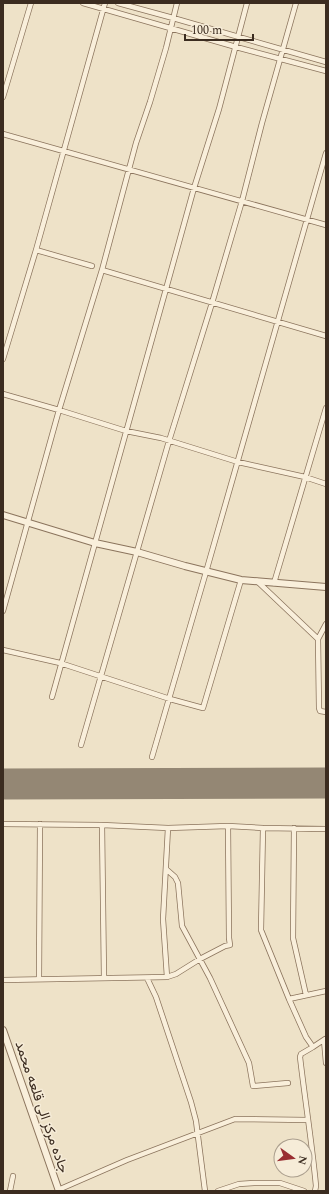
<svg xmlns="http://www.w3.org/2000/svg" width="329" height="1194" viewBox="0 0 329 1194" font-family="Spectral,Vazirmatn,serif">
<rect width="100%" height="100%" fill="#eee2c8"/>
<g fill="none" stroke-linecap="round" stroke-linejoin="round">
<!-- runway -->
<path stroke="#948774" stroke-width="31" d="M3,784l323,-1"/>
<defs>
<path id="minor" d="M83,3l153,44 90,24
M118,3l55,15 153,44
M3,97l28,-94
M3,134l323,91
M36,250l56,16
M102,270l224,66
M3,359l33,-109 69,-247
M3,394l56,16 67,21 35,7 77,24 67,15 21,7
M257,581l61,58 1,69 1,3 6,1
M274,583l52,-175
M3,611l56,-201 43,-140 34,-127 14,-41 16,-54 11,-45
M318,639l8,-15
M3,650l57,13 110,36 33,9 38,-128
M52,697l114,-408 28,-101 25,-79 28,-106
M81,745l88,-304 43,-138 30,-102 20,-78 34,-120
M152,757l54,-185 120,-419
M3,824l99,1 66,3 60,-2 35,2 63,1
M102,825l2,153
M263,828l-2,102 28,69 17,38 7,10 -12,7 -1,3c5,43 12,86 16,129l-1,5
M294,828l-1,110 13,57
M166,869l9,8 3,6 4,43 28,52 39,85 4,23 35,-3
M167,977l-4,-58 5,-91
M39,978l1,-154
M147,978l9,19 35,105 5,19 9,70
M3,980l164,-3 9,-3 24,-15 25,-13 5,-1 -1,-7 -1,-112
M289,999l37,-8
M324,1040l2,23
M313,1047l12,-8
M58,1190l69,-30 108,-41 73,1
M10,1191l3,-15
M218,1191l21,-7 15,-1h26l24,8"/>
<path id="tertiary" d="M3,515l92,28 42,9 48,14 56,14 85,7
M3,1030l56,161"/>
</defs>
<!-- minor casing -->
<use href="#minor" stroke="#8b745d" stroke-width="6"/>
<!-- tertiary casing -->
<use href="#tertiary" stroke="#8b745d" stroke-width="8"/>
<!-- minor -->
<use href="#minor" stroke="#f9efdb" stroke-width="4.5"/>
<!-- tertiary -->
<use href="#tertiary" stroke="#f9efdb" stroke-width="6"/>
</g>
<g text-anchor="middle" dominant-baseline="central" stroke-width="3" stroke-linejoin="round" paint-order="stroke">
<!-- street labels -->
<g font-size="14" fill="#3b2c20" stroke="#f6ecd8">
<text transform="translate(42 1107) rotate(71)">جاده مرکز الی قلعه محمد</text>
</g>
</g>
<!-- border -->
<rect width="329" height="1194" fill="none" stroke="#3b2c20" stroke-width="8"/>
<!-- north arrow -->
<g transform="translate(293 1158) rotate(104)"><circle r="19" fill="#f6ecd8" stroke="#ab9f8e"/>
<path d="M0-3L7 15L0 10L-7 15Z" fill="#992d31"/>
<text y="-6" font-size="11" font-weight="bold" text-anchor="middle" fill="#3b2c20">N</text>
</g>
<!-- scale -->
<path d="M185 34v6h68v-6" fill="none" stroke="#3b2c20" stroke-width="2"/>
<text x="191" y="34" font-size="12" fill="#3b2c20" stroke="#f6ecd8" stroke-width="3" paint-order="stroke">100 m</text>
</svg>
